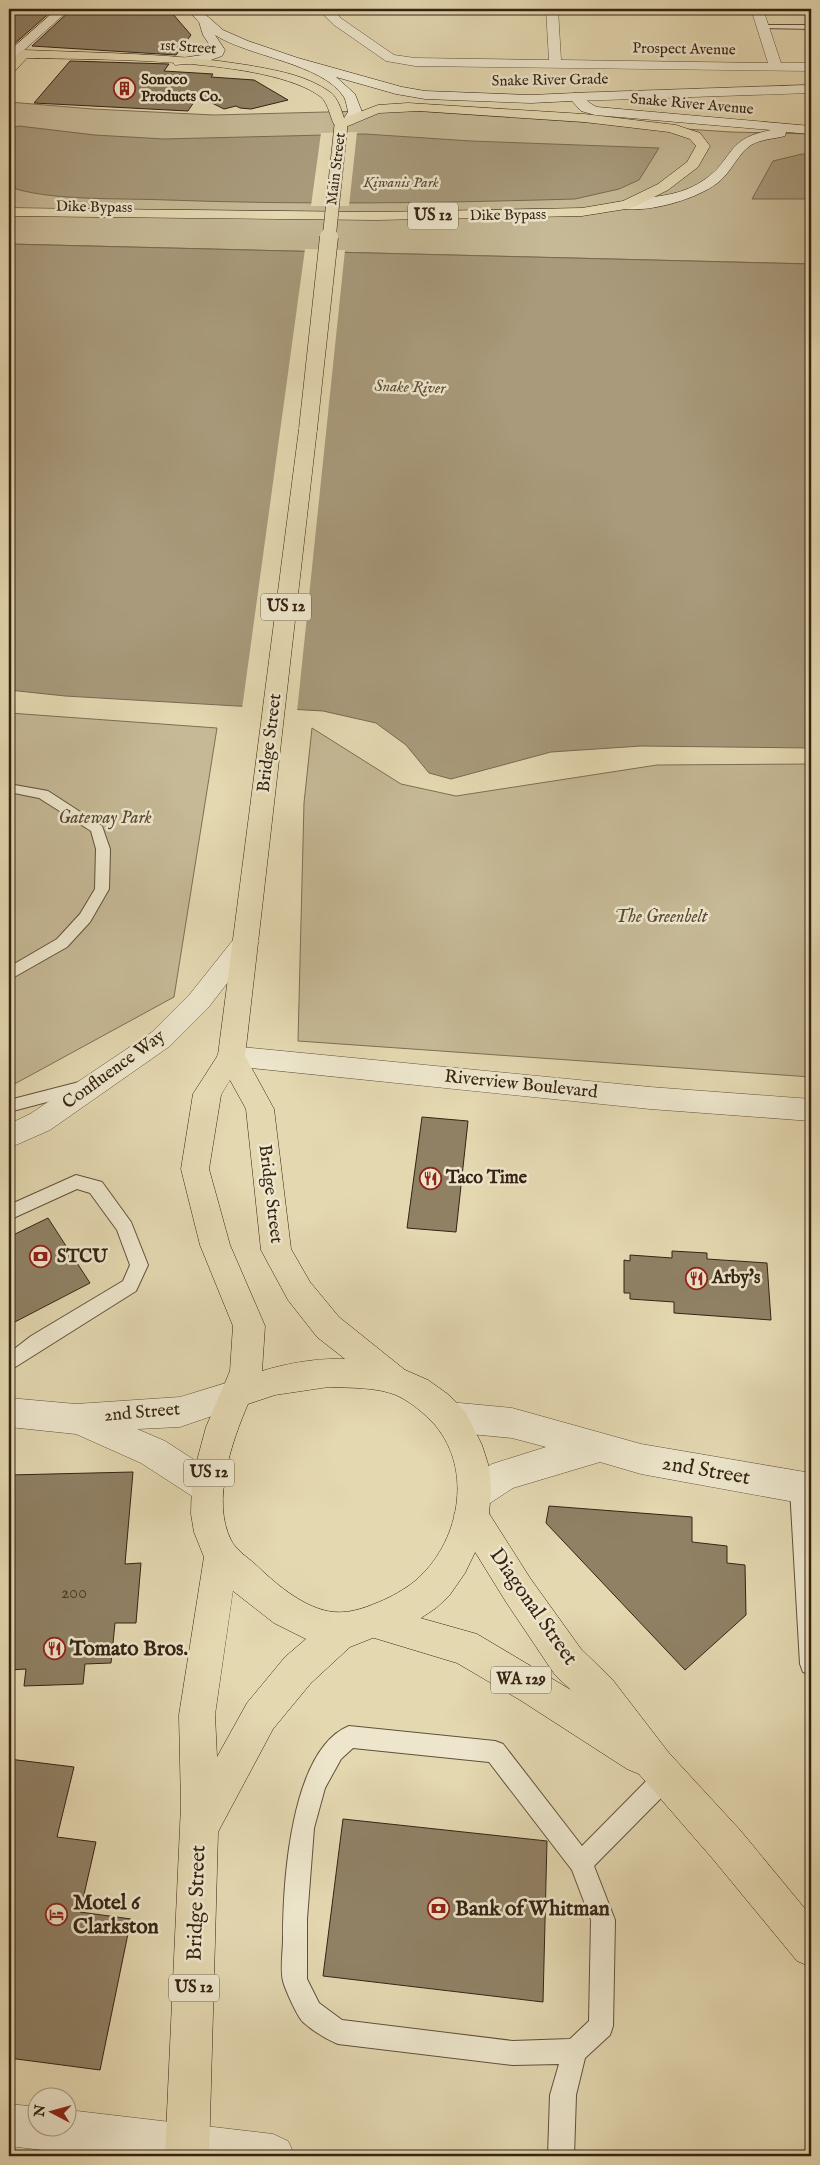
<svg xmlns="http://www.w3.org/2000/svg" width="820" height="2165" viewBox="0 0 820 2165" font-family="'IM FELL English',serif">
<rect width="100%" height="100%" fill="#e4d8b1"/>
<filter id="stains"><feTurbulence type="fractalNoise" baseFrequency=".004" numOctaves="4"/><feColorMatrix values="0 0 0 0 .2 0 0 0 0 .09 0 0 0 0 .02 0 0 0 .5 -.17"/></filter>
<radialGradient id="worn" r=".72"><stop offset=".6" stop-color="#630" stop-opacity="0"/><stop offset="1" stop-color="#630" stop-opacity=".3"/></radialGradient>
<!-- green -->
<path fill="#c6b996" stroke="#7e6e54" d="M9,102l84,7 121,6 187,-5 330,22 80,2v130l-802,-20z
M9,713l208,15 -43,269 -165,90z
M312,728l89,56 55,12 201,-31 154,-1v313l-513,-36 6,-238z"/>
<!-- water -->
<path fill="#a89a7b" stroke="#7a6a51" d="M19,126l76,9 69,4 201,-5 106,7 188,7 -20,32 -20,9 -44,10c-136,4 -272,6 -408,1 -46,-2 -109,1 -151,-11l-7,-17v-44z
M802,154l9,1v44h-59l21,-38z
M9,244l802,20v484l-170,-2 -90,6 -100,27 -22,-6 -23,-28 -30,-22 -53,-12 -258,-15 -56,-6z"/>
<!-- pier -->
<path fill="#e4d8b1" d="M357,132l-8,74h-38l10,-73z
M305,249l40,1 -48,462 -55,-3z"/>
<!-- building -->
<path fill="#908165" stroke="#352313" d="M9,9h45l-41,36h-4z
M72,9l100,4 19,22 -15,20 -144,-9z
M70,61l99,3 -5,7 49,3 -2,3 43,3 34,20 -37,9 -11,-1 -4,-2 -12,3 -26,-13 -10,15 -154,-8z
M422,1117l46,4 -12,111 -49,-4z
M48,1218l42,65 -81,42v-88z
M672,1251l35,2v6l60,4 4,57 -97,-7v-11l-44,-3v-6h-6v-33l6,1v-6l42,3z
M133,1472l-8,92 16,-1 -5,60h-21l-4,40 -26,1 -2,20 -59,2 2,-17 -17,1v-195z
M549,1506l143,11v25l35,4v17l18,2 1,50 -61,55 -139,-147z
M9,1759l65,8 -17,70 39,5 -16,70 51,7 -31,151 -91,-12z
M343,1819l204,22 -4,161 -220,-26z"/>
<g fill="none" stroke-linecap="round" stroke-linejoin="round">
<defs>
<path id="service" d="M761,25h50v4l-48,-1 -4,-2z
M9,784l39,7 54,35 8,23 -1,40 -19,33 -23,25 -58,33v-13l48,-28 23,-25 15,-25 1,-40 -5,-18 -52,-33 -30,-6z
M83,1081l6,2 2,4 -2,4 -80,21v-12z
M76,1175l26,7 29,40 17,43 -12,26 -127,80v-18l22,-17 92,-55 7,-16 -13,-35 -27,-37 -13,-4 -68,31v-15z
M800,1479l7,2 3,7 1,20v167l-8,-3 -3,-8 -10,-176 3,-7z
M349,1726l146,15 8,3 79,102 76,-77 8,-3 8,3 3,8 -3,8 -80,81 21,54 -2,106 -3,9 -25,23 -9,37 -2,61h-26l2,-61 9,-31 -46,1 -175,-21c-12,-5 -25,-13 -35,-22 -6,-6 -18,-33 -20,-41 -3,-13 0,-29 0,-42 0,-55 7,-189 66,-213zM353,1748l136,14 83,108 19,50 -2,101 -19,18 -57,2 -171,-21 -23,-17 -12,-24v-60l7,-91 11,-40 16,-29z"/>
<path id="minor" d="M318,9h13l11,10 52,36 21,3 134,2 -3,-51h12l3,51 207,3 -17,-54h12l18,54h30v8l-396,-5 -29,-5 -52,-36z
M231,1046l419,41 161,12v22l-161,-12 -419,-43 -10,-3 -4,-7 4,-7z
M9,2104l29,3v21h30v-18l205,24 15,7 7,15h-203l-83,-10z"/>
<path id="tertiary" d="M811,85v8l-236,8 -6,-4 6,-4z
M246,932l9,3 4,6 -4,6 -47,61 -38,38 -120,84 -41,18v-24l21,-10 122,-82 38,-38 47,-59z
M236,1380l11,4 5,10 -5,10 -67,23 -43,2 28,12 54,35 5,11 -5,11 -12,5 -12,-5 -54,-35 -65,-29 -67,-7v-29l67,6 104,-7z
M449,1402l63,6 129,36 170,29v32l-170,-31 -41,-12 -87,26 -26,17 -12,5 -12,-5 -5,-11 5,-11 29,-19 54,-17 -34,-9 -63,-6 -11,-5 -5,-10 5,-10z"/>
<path id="secondary" d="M57,9h13l-57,51 -4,1v-10z
M187,9h12l24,21 25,11 50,17 104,29 23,4 106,4 44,-2c9,2 13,11 22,14l214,19v8l-25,-2 -1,4c-11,3 -24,3 -34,9 -13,9 -19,25 -30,35 -19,18 -74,34 -99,28l-2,-3 2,-3c29,-7 54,-3 82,-22 31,-21 20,-41 67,-50l-176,-15 -14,-4 -9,-10 -41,2 -106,-4 -29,-5 -60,-17 19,17 7,18 -7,11 -5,1 -7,-4 5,-8c-1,-5 -2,-11 -4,-15 -22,-34 -95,-40 -129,-62l10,15 -3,6 -17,6 -30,3 -2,-3 2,-3 27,-4 11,-5 -10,-15 -4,-13z"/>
<path id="primary" d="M471,1499l12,5 47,74 51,71 31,30 57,74 71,77 71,86v51l-14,-6 -85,-103 -73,-84 -12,-5 -107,-69 -63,-37 -96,-29 -5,-12 5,-12 13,-5 103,29 94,56 -16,-15 -49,-73 -47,-76 -5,-11 5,-11z"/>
<path id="trunk" d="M24,50c74,3 150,3 223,15 28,5 59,10 83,27 8,6 11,17 14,26l34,-13 30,-2 176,11 92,11 24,8 10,13 -12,21 -30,23 -36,18 -50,8 -206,4 -367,-4v-8l367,4 206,-4 41,-7 35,-17 29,-22 9,-16 -6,-7 -21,-7 -85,-10 -165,-11 -40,2 -38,16 -5,-1c-6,-9 -7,-24 -15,-31 -53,-40 -224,-37 -294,-39l-14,15 -4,1v-11l11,-12z
M308,424l6,1 3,4 -72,627 29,53 17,140 19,33 29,35 66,53 23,10 21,15 17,18 16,32 7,22 2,23 -2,24 -7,24 -17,35 -16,23 -13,12 -18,12 -68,27 -39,36 -38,46 -55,103 -9,324h-44l16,-351 -2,-90 25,-158 -10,-25 -3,-18 1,-35 14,-52 24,-56 3,-45 -33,-81 -19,-76 12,-75 25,-39 81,-626 3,-4zM230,1080l16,29 15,141 27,50 29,37 28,22c-27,-1 -57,4 -83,12l3,-45 -35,-81 -21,-76 12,-74zM329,1387c22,1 47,0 67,8 15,7 28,18 39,30 39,46 24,119 -20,156 -11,9 -24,16 -36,21 -17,7 -33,13 -52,9 -27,-6 -52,-28 -72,-47 -8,-7 -19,-14 -24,-24 -20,-39 1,-99 17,-136l27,-9zM233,1591l41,32 32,16 -21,18 -38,46 -30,54 -2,-42z"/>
</defs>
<!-- service casing -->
<use href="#service" stroke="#61503a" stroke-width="2"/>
<!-- minor casing -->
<use href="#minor" stroke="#61503a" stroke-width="1"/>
<!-- tertiary casing -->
<use href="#tertiary" stroke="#61503a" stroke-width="1"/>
<!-- secondary casing -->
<use href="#secondary" stroke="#352313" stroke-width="1"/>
<!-- primary casing -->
<use href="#primary" stroke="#352313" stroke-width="1"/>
<!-- trunk casing -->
<use href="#trunk" stroke="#352313" stroke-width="1"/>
<!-- service -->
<use href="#service" fill="#ede6cc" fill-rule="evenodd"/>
<!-- minor -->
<use href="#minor" fill="#ede6cc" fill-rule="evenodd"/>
<!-- tertiary -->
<use href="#tertiary" fill="#ede6cc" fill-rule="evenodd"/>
<!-- secondary -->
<use href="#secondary" fill="#ede6cc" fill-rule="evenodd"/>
<!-- primary -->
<use href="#primary" fill="#e4d8b1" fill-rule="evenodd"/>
<!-- trunk -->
<use href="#trunk" fill="#e4d8b1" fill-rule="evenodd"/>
<defs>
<path id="trunk-bridge-far1" d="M329,239l12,-114"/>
<path id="trunk-bridge" d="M308,429l21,-192"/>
</defs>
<!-- trunk-bridge-far1 casing -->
<use href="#trunk-bridge-far1" stroke="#352313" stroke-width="14" stroke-linecap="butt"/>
<!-- trunk-bridge casing -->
<use href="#trunk-bridge" stroke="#352313" stroke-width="19" stroke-linecap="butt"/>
<!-- trunk-bridge-far1 -->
<use href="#trunk-bridge-far1" stroke="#e4d8b1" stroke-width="13"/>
<!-- trunk-bridge -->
<use href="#trunk-bridge" stroke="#e4d8b1" stroke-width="18"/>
</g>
<!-- icons -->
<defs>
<symbol id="building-ring" viewBox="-11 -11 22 22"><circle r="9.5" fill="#ede6cc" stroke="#8f2418" stroke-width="1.5"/><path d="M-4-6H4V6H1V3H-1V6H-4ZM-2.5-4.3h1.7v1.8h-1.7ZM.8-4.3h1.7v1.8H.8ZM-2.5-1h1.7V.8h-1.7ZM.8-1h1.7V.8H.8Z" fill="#8f2418"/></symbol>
<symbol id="restaurant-ring" viewBox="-11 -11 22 22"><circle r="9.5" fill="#ede6cc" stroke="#8f2418" stroke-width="1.5"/><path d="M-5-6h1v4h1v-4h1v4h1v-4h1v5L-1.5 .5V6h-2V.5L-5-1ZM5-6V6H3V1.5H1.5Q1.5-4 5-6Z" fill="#8f2418"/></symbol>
<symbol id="bank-ring" viewBox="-11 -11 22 22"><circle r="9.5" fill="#ede6cc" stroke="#8f2418" stroke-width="1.5"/><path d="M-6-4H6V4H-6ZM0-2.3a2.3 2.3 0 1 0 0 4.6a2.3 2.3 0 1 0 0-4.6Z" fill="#8f2418"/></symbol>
<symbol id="hotel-ring" viewBox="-11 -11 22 22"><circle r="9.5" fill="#ede6cc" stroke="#8f2418" stroke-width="1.5"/><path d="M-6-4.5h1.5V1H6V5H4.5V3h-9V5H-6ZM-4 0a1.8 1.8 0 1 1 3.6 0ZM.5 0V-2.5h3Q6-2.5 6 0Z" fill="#8f2418"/></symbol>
</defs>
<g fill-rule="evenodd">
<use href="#building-ring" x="112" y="76" width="25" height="25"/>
<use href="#restaurant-ring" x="418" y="1166" width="25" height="25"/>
<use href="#bank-ring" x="28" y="1244" width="25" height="25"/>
<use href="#restaurant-ring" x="684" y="1266" width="25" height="25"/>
<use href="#restaurant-ring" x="42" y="1636" width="25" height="25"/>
<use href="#bank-ring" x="426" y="1896" width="25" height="25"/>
<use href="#hotel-ring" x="44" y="1902" width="25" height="25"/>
</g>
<g text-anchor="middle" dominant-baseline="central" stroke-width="5" stroke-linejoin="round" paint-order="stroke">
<!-- far-street labels -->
<g font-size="15" fill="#352313" stroke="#ede6cc">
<text transform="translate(188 47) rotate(4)">1st Street</text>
<text transform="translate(684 49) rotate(1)">Prospect Avenue</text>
<text transform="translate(550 80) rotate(-1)">Snake River Grade</text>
<text transform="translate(692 104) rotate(5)">Snake River Avenue</text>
<text transform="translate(336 169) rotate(-83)">Main Street</text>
<text transform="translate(94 207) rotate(1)">Dike Bypass</text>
<text transform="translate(508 215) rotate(-1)">Dike Bypass</text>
</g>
<!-- far-poi labels -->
<g font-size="15" font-weight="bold" fill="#352313" stroke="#ede6cc" text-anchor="start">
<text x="141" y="79">Sonoco<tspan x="141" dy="17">Products Co.</tspan></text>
</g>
<!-- far-park labels -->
<g font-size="15" font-style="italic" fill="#594834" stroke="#ede6cc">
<text x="401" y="182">Kiwanis Park</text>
</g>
<!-- shield labels -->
<g fill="#ede6cc" stroke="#6c5e4a" stroke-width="1">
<rect x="408" y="202.5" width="50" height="27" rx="4"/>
<rect x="261" y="593.5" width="50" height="27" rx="4"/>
<rect x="184" y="1459.5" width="50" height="27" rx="4"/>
<rect x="491" y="1666.5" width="60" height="27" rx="4"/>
<rect x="169" y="1974.5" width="50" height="27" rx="4"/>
</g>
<g font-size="16" font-weight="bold" fill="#352313">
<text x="433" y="216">US 12</text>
<text x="286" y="607">US 12</text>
<text x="209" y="1473">US 12</text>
<text x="521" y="1680">WA 129</text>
<text x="194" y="1988">US 12</text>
</g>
<!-- far-water labels -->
<g font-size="16" font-style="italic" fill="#5d4d37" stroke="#ede6cc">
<text transform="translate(410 388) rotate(2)">Snake River</text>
</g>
<!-- street labels -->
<g font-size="18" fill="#352313" stroke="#ede6cc">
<text transform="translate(270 743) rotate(-83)">Bridge Street</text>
<text transform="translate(114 1070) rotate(-36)">Confluence Way</text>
<text transform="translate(521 1085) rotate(6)">Riverview Boulevard</text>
<text transform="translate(270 1194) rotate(83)">Bridge Street</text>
<text transform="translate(142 1413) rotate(-5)">2nd Street</text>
</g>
<!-- park labels -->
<g font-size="18" font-style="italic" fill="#594834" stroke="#ede6cc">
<text x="105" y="818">Gateway Park</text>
<text x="661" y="917">The Greenbelt</text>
</g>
<!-- poi labels -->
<g font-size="18" font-weight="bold" fill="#352313" stroke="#ede6cc" text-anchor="start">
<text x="446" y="1178">Taco Time</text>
<text x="57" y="1257">STCU</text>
<text x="712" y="1278">Arby's</text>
</g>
<!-- near-number labels -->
<g font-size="18" fill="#4c3a28">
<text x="74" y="1593">200</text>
</g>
<!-- near-street labels -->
<g font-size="21" fill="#352313" stroke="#ede6cc">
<text transform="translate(706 1471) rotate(10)">2nd Street</text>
<text transform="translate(533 1607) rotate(55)">Diagonal Street</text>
<text transform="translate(197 1903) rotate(-88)">Bridge Street</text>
</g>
<!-- near-poi labels -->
<g font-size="21" font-weight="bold" fill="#352313" stroke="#ede6cc" text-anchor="start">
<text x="70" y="1649">Tomato Bros.</text>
<text x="73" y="1903">Motel 6<tspan x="73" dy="24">Clarkston</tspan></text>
<text x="455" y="1909">Bank of Whitman</text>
</g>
</g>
<!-- margin -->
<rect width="820" height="2165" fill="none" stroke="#e4d8b1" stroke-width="30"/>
<rect x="10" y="10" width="800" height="2145" fill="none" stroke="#352313" stroke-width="2.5"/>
<rect x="15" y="15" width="790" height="2135" fill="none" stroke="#352313"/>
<!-- north arrow -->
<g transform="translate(52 2112) rotate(276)"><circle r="24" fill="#ede6cc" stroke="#a39882"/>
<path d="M0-4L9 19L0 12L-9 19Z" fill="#8f2418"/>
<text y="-8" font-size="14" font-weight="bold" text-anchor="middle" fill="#352313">N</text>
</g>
<rect width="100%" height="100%" filter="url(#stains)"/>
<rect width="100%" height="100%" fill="url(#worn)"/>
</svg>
